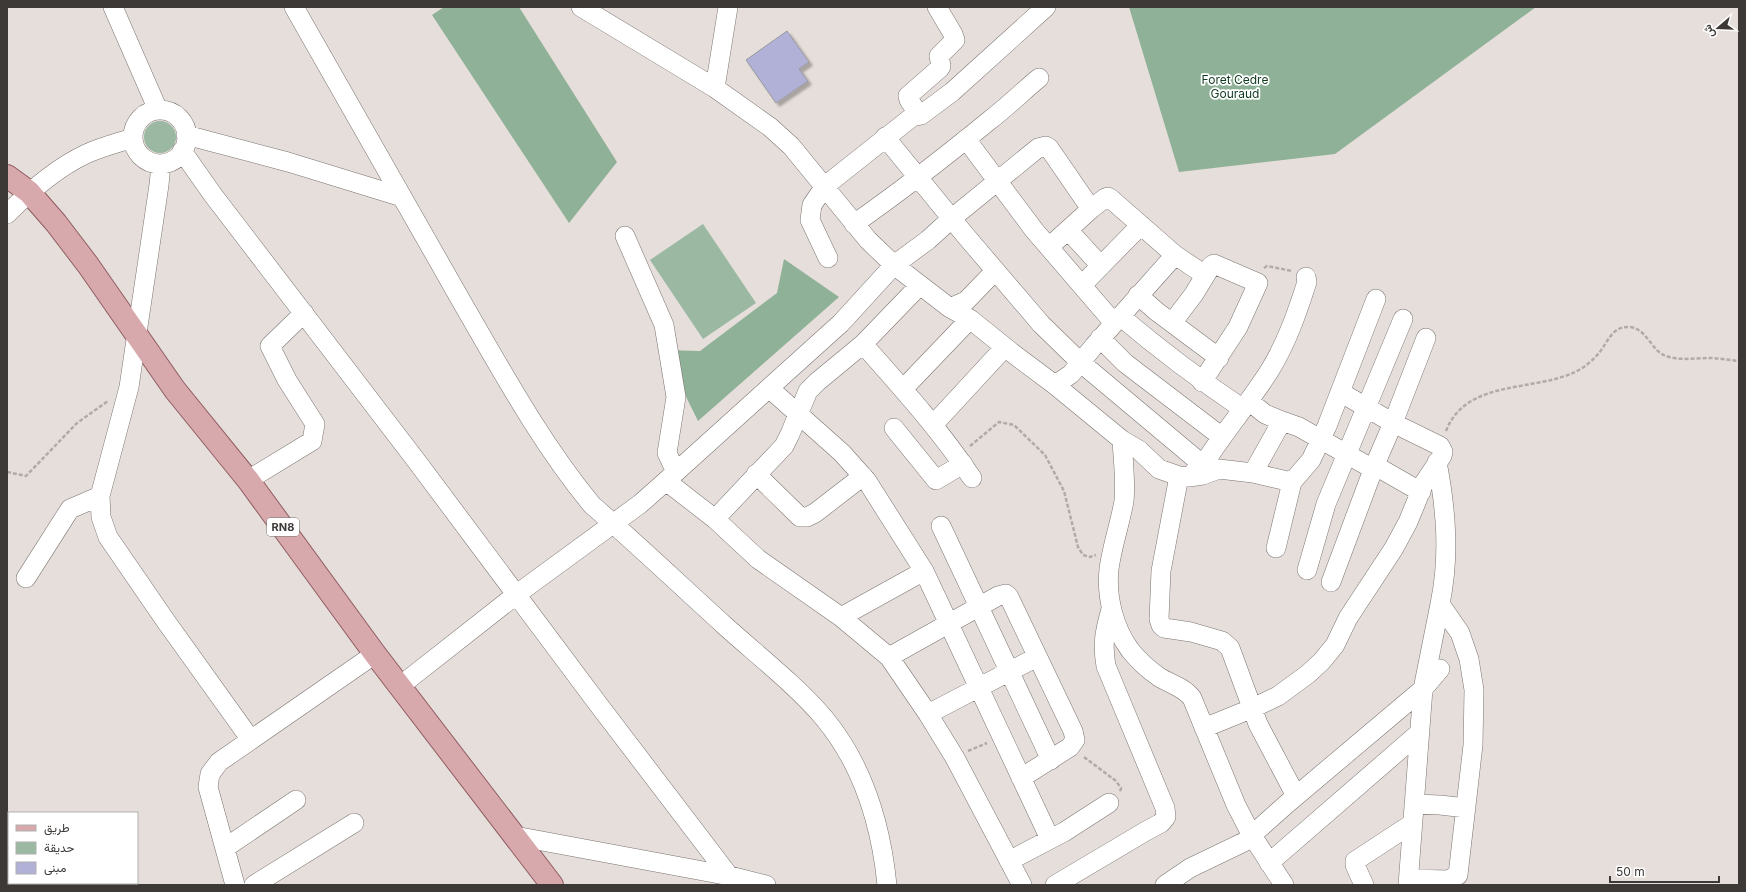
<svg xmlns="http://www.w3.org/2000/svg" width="1746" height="892" viewBox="0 0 1746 892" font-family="Inter,Vazirmatn,sans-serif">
<defs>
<filter id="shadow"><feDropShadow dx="3.5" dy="3.5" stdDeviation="1" flood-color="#0004"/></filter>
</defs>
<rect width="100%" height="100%" fill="#e6deda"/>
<!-- green -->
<path fill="#9ab8a2" d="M144 137a16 16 0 1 1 32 0a16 16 0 1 1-32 0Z
M703,224l53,79 -53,36 -53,-79z"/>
<!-- forest -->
<path fill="#8eb197" d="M444,7h75l98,155 -48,61 -137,-208z
M1129,7h407l-201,147 -156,18z
M784,259l55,38 -141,124 -35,-71 37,1 77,-58z"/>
<!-- building -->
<path fill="#b1b1d7" stroke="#98989f" filter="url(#shadow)" d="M787,31l22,31 -10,7 9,12 -32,22 -30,-43z"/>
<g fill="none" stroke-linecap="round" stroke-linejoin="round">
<defs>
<path id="minor" d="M113,7l45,103
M294,7c57,99 112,198 169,297 40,69 78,139 129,201 45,39 88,80 132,120 32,29 72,60 100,93 39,47 57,107 63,167
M581,7l134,81 55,39 21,19 77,94 26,25 56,43 20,11 41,33 44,33 67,55 17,10 20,19 20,7 10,1 14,-2 16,-6 34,4 39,9 -16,66
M715,88l13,-81
M133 137a27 27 0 1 1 54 0a27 27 0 1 1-54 0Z
M919,115l-10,-15 -1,-4 32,-28 1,-2 -2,-10 16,-16 -2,-6 -16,-27
M186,135l102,27 114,35
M885,137l80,98 76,89 39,38 123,103
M966,139l68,91 80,93
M182,151l31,44 205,268 180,241 138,181
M161,164l-2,21 -30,202 -29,109 1,21 7,20 57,83 86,120
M7,214c23,-23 49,-46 79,-60 15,-7 31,-11 47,-16
M854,224c47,-33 92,-68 136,-104 17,-13 32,-28 49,-42
M1068,230l33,36
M625,236l39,89 12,72 -9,56 9,19
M1049,247l42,-38
M828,258l-18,-38 2,-15 13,-19 87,-69 9,-2 31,-23 94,-85
M1082,285l59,-60
M1138,295l18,16 63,47
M950,308l16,-7 29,-30
M1120,316c40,34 80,64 123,93
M1172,323l22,-29 17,-28 3,-2 44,19 -20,44 -36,55
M1100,338l25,25 97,74
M863,344c38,43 77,86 109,134
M1055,385l16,-11 23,-28 81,-91 30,20
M769,388l73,65 25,28 57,90
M903,389l67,-70
M1340,392l53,31 33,-85
M1249,401l16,13 17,7
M933,425l72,-78
M894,428l42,52 27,-16
M1122,440c1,19 4,43 2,61 -4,23 -12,45 -15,68 -3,28 5,59 21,81 8,10 19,20 29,27 11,7 25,10 33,21l44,107 15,29 33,51
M1374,465l47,27
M1193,473l10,-8c21,-33 46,-62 67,-95 17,-28 27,-57 37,-88l-1,-5
M1253,473l29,-52 17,6 74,42
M756,474l44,43h7l8,-4 48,-37
M1179,476l-18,95 -2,48 2,6 3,3 27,4 31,9 8,7 28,76 38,72
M248,480l64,-39 3,-17 -28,-44 -17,-34 34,-33
M666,481l175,-158 53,-58 34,-25 23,-21 87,-71 8,-2 3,2 42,61 14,-11 3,-1 3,2 64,56
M1292,482l19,-22 16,-34 49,-127
M715,519l69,-73 6,-12 18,-43 9,-9 46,-38 56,-58
M941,526l110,234
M1307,570l19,-66 77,-185
M26,578l44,-69 30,-13
M841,617l83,-46 126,268
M889,657l109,-61 8,-2 3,3 64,134 2,9 -5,7 -49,31
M400,686l117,-92 123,-90 26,-23 49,38 43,40 83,58 48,40 39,57 27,44 67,127
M928,714l109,-57
M1204,728l49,-20 25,-12 30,-22 14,-13 13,-16 13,-27 46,-70 14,-26 16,-39 18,-27 1,-4 -3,-6 -47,-23 -19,44 -43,115
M1414,804l26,1 26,3
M515,836l215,40 36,9
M225,848l71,-48
M1009,861l55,-29 45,-29
M1269,863l150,-130
M1409,879l39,1 10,-5 15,-130 1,-55 -5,-31 -9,-26 -20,-29c10,-48 6,-95 -3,-142
M235,885l-27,-98 2,-13 9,-12 156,-108
M254,885l100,-62
M1055,885l91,-54 15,-8 5,-6 -1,-9 -59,-142c-4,-23 -1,-35 5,-57
M1165,885l25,-17 54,-26 45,-40 134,-113 17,-20
M1364,885l-9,-20v-4l58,-38
M1408,885l15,-196 17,-85"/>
<path id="major" d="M7,176l22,16 27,31 32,42 87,125 73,90 127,174 177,231"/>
</defs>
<!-- minor casing -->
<use href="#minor" stroke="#7b7470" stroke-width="20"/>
<!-- major casing -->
<use href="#major" stroke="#8f5c60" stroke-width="24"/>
<!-- path -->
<path stroke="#b1aba7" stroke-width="2.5" stroke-dasharray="4 2" stroke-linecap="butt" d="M1264,268l3,-2 25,5
M1446,431c20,-52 87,-39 129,-59 9,-4 18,-12 24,-19 9,-11 13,-27 30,-26 18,1 22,24 37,29 13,5 30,2 43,2 10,0 20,2 30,3
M970,446l29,-24 15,3 31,30 19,36 14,56 5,8 7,2 6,-2
M7,472l19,4 51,-53 31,-22
M968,751l19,-8
M1084,757l32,24 5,7 -1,4"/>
<!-- minor -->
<use href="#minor" stroke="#fff" stroke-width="19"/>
<!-- major -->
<use href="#major" stroke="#d7a9ad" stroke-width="22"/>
</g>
<g text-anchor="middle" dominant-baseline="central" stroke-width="3.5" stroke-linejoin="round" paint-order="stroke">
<!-- shield labels -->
<rect fill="#fff" stroke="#767473" stroke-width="1" x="267" y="518" width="32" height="18" rx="3"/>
<g font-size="11" font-weight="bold" fill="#3c3937">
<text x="283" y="527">RN8</text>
</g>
<!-- park labels -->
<g font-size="12" fill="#0e3a1f" stroke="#fff">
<text x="1235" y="79">Foret Cedre<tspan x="1235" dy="14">Gouraud</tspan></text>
</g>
</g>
<!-- border -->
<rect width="1746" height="892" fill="none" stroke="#3c3937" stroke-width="16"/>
<!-- legend -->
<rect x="8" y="812" width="130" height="72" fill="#ffffff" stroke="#b1b0af"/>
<rect x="16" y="825" width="20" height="6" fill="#d7a9ad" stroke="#b1b0af"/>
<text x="44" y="832" font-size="12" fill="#3c3937">طريق</text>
<rect x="16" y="842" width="20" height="12" fill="#9ab8a2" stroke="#b1b0af"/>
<text x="44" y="852" font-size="12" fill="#3c3937">حديقة</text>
<rect x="16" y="862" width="20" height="12" fill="#b1b1d7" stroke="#b1b0af"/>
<text x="44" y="872" font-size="12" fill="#3c3937">مبنى</text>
<!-- north arrow -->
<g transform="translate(1718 28) rotate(251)" stroke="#ffffff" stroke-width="3" paint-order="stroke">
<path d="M0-3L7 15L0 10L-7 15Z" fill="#3c3937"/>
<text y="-6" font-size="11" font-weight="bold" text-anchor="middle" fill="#3c3937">ش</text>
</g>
<!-- scale -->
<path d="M1610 876v6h109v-6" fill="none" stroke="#3c3937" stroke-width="2"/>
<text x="1616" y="876" font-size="12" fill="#3c3937" stroke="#ffffff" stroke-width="3" paint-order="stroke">50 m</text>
</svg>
